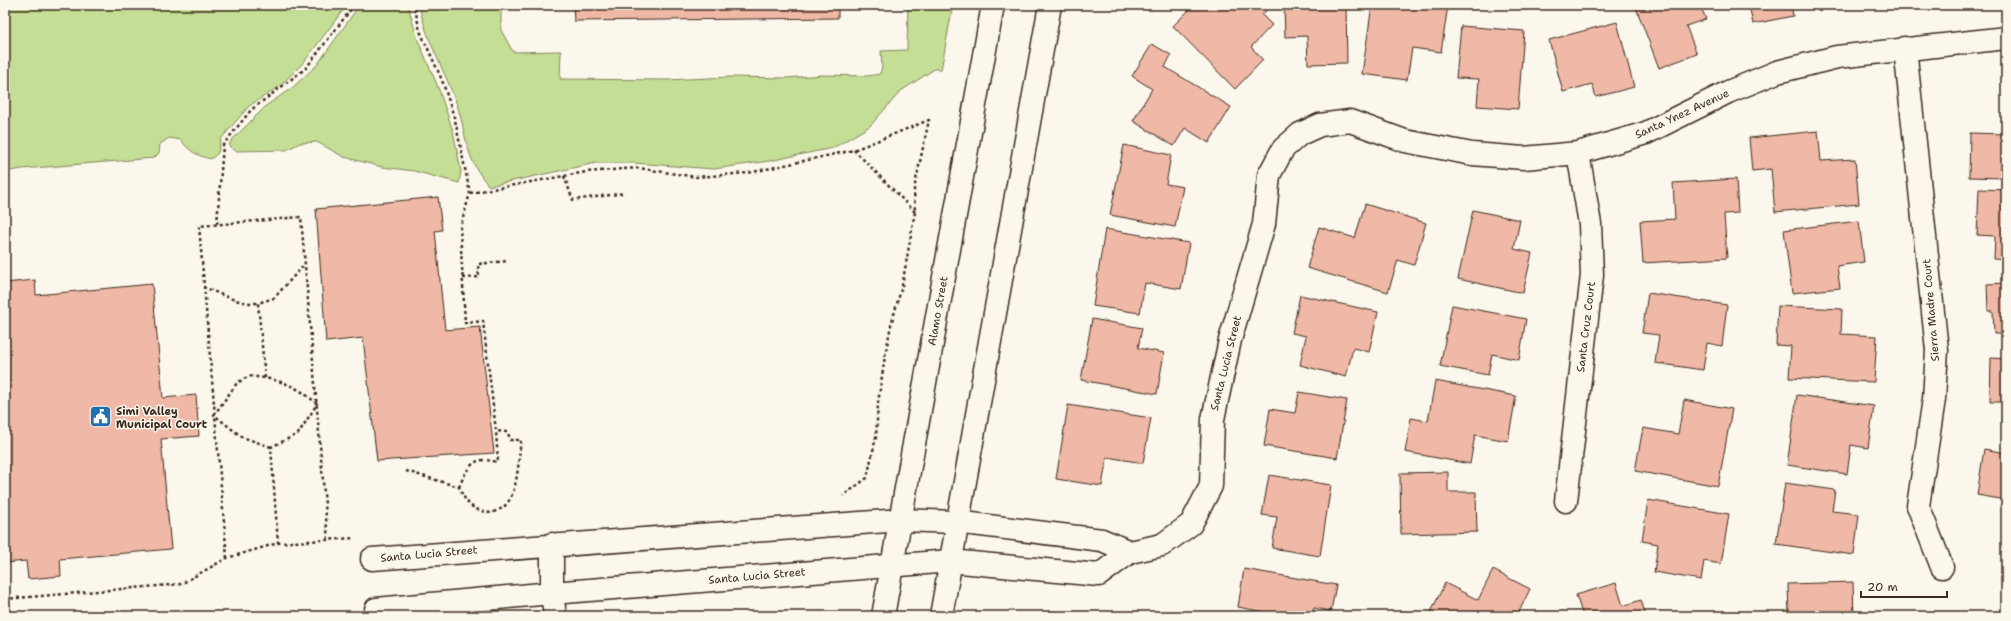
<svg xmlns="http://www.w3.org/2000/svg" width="2011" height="621" viewBox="0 0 2011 621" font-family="'Shantell Sans',sans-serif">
<rect width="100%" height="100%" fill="#fbf7ec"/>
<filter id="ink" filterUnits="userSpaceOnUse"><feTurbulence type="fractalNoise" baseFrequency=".025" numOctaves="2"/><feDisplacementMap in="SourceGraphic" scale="8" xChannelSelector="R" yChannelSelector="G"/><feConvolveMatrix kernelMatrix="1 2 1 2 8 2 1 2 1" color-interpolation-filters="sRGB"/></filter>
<g filter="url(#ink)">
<!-- green -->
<path fill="#c5de95" stroke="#80845a" d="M5,5h342l-43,57 -24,24 -31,20 -28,33 -3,14 -7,6c-14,-3 -22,-8 -30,-19l-12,-2 -9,6 -1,9 -5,5 -132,11 -17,3z
M364,5h44l9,33 21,49 15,44 8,40 -2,12 -45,-12 -32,-4 -38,-10 -27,-15 -17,1 -14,7 -50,1 -7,-5 2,-5 36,-36 25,-17 25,-23 39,-55z
M419,5h82v25l12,22 48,-1 -1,28 106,1 64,-3 57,1 35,-3 45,1 13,-2 2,-8 -1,-15 26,-1 1,-45h45l-12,65 -5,-2 -35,23 -31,35 -37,22 -64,13 -55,8 -80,-6h-38l-107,23c-26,-30 -21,-50 -33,-84 -12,-33 -30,-62 -37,-97z"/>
<!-- building -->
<path fill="#f0b8a6" stroke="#3b2a1e" d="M573,5h265v13l-264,3z
M1194,5h77l-9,10 10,10 -21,22 12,13 -28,29 -62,-63z
M1284,5h62l1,58 -39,1 -1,-28 -22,1z
M1372,5h76l-7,47 -29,-4 -5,32 -45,-6z
M1635,5h65l6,14 -20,7 11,28 -38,14z
M1749,5h42l2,11 -40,8z
M1816,5h42v2l-42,3z
M1617,22l17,65 -38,10 -4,-13 -29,8 -14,-52z
M1461,26l63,5 -6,78 -41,-3 2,-27 -23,-1z
M1152,44l19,11 -6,12 66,40 -22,36 -24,-15 -11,18 -41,-25 19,-32 -20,-13z
M2005,102l1,76 -37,-1 1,-44 35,1z
M1818,131l3,30 34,-2 4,45 -84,8 -4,-43 -19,2 -3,-33z
M1124,145l47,10 -5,29 17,3 -8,40 -65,-12z
M1736,179l2,34 -14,1 3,44 -84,5 -3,-42 35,-2 -2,-36z
M1979,189l27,1v70l-12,-1 1,-23 -18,-1z
M438,197l4,33 -7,1 10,99 35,-3 14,126 -117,8 -14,-123 -37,4 -10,-133z
M1365,204l61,19 -12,42 -16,-5 -10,32 -81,-24 12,-41 36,11z
M1473,210l47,10 -6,29 18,4 -9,40 -65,-14z
M1859,221l5,41 -27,4 3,22 -48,5 -8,-63z
M1105,229l84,14 -8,46 -36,-6 -5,30 -47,-7z
M35,280l1,15 116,-11 11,114 33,-3 3,41 -38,3 10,110 -111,10 1,17 -33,3 -2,-18 -21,2v-280z
M2006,283v51h-12l-1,-23h-5l-1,-27z
M1648,293l79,12 -5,41 -15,-3 -4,27 -48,-7 4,-28 -17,-2z
M1300,295l78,17 -9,40 -16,-4 -7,29 -46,-12 6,-29 -14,-3z
M1452,305l74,14 -7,41 -27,-6 -4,21 -48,-9z
M1778,306l64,3 -1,25 36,2 -3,46 -85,-4 2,-32 -15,-1z
M1092,319l50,9 -4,20 26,5 -7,41 -76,-14z
M1991,358l15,1v43h-16z
M1435,381l81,15 -8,45 -33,-6 -5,29 -65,-12 6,-34 17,3z
M1299,392l48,8 -10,58 -73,-12 6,-37 25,4z
M1797,395l77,11 -6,42 -17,-3 -4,29 -60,-9z
M1684,400l48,9 -14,77 -83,-15 8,-43 35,6z
M1068,405l83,13 -8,45 -36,-6 -5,29 -46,-7z
M1984,449l22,4v47l-29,-5z
M1448,472v20h28l1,40 -76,2 -1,-61z
M1269,475l62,10 -11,71 -48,-8 5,-31 -15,-2z
M1785,483l50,7 -3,21 27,3 -5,41 -78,-11z
M1648,500l81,14 -8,50 -17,-3 -3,19 -47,-8 4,-28 -16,-3z
M1244,569l92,16 -5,26 -17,-3 -2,8h-49l1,-4 -26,-5z
M1493,570l37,19 -13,27h-88l16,-33 33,17z
M1853,582l1,34h-65l-1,-32z
M1616,583l7,23 18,-6 5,16h-63l-7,-21z"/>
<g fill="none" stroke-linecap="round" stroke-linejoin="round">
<defs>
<path id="minor" d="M1905,48l32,302 -3,49 -16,107 24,61
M1566,501l26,-226 -2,-51 -12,-71
M552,544v49l3,23
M372,559l529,-39 55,2 146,18 28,12
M376,609l176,-16 398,-32 149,14 31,-23 32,-7 29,-21 20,-38 2,-67 17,-79 34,-116 5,-49 14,-26 17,-15 20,-9 30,-4 55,20 67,13 52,4 54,-5 68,-20 82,-41 49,-20 60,-15 169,-19"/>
<path id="major" d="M883,616l110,-611
M941,616l109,-611"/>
</defs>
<!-- minor casing -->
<use href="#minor" stroke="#3b2a1e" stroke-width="25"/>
<!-- major casing -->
<use href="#major" stroke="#3b2a1e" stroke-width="25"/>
<!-- path -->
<path stroke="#3b2a1e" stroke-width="2.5" stroke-dasharray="3 3" stroke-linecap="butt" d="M854,150l61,62
M564,176l9,24 52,-7
M470,193l116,-21 52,-4 58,9 52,-4 106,-23 75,-30 -15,69 1,23 -13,74 -11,39 -6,31 -7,47 -2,34 -9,41 -24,18
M217,224l6,-79 28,-35 55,-42 46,-60 4,-3
M463,278l16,-1 -1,-13 30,-3
M203,287c19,7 34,17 55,16
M265,378l-7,-75 16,-5 31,-34
M271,447l-29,-10 -28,-22 23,-32 12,-7c28,3 47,8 68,28l-19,30 -27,13 7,96
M406,471l53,16c7,17 13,23 32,26 3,-1 8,-3 11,-5 17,-11 16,-50 19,-68h-11l-2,-8 -12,-1 -13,-110 -18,2 -5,-94 10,-36 -15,-73 -13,-40 -22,-49 -6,-26
M459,487c5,-11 11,-28 26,-27 5,0 7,2 13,1l-2,-30
M227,558l-28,-332 102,-9 27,324
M5,599l176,-15 46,-26 51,-15 77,-5"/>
<!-- minor -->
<use href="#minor" stroke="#fbf7ec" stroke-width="22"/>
<!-- major -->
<use href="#major" stroke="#fbf7ec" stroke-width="22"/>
</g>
</g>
<!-- icons -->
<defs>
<symbol id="civic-square" viewBox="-11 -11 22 22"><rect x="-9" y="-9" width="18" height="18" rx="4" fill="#1f6fb2" stroke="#fbf7ec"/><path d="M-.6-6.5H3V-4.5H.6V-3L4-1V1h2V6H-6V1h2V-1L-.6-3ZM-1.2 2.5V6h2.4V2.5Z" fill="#fff"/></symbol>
</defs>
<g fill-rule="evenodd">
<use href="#civic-square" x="88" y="404" width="25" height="25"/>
</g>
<g text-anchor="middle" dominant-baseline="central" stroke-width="3" stroke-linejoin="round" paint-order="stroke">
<!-- street labels -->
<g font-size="11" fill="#3b2a1e" stroke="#fbf7ec">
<text transform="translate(1682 114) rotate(-25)">Santa Ynez Avenue</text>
<text transform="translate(1931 310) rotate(-95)">Sierra Madre Court</text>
<text transform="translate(938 311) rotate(-80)">Alamo Street</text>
<text transform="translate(1586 327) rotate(-83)">Santa Cruz Court</text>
<text transform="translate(1226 363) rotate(-76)">Santa Lucia Street</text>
<text transform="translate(429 554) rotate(-5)">Santa Lucia Street</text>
<text transform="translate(757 576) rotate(-5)">Santa Lucia Street</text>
</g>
<!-- poi labels -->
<g font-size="11" font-weight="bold" fill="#3b2a1e" stroke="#fbf7ec" text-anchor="start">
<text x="116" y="411">Simi Valley<tspan x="116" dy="13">Municipal Court</tspan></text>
</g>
</g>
<!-- margin -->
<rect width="2011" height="621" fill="none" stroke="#fbf7ec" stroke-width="20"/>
<rect x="10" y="10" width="1991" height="601" fill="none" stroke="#3b2a1e" stroke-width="1.5" filter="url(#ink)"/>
<!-- scale -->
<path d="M1861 591v6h86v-6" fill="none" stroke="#3b2a1e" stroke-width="2"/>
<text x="1867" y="591" font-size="12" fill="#3b2a1e" stroke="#fbf7ec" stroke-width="3" paint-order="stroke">20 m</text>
</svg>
